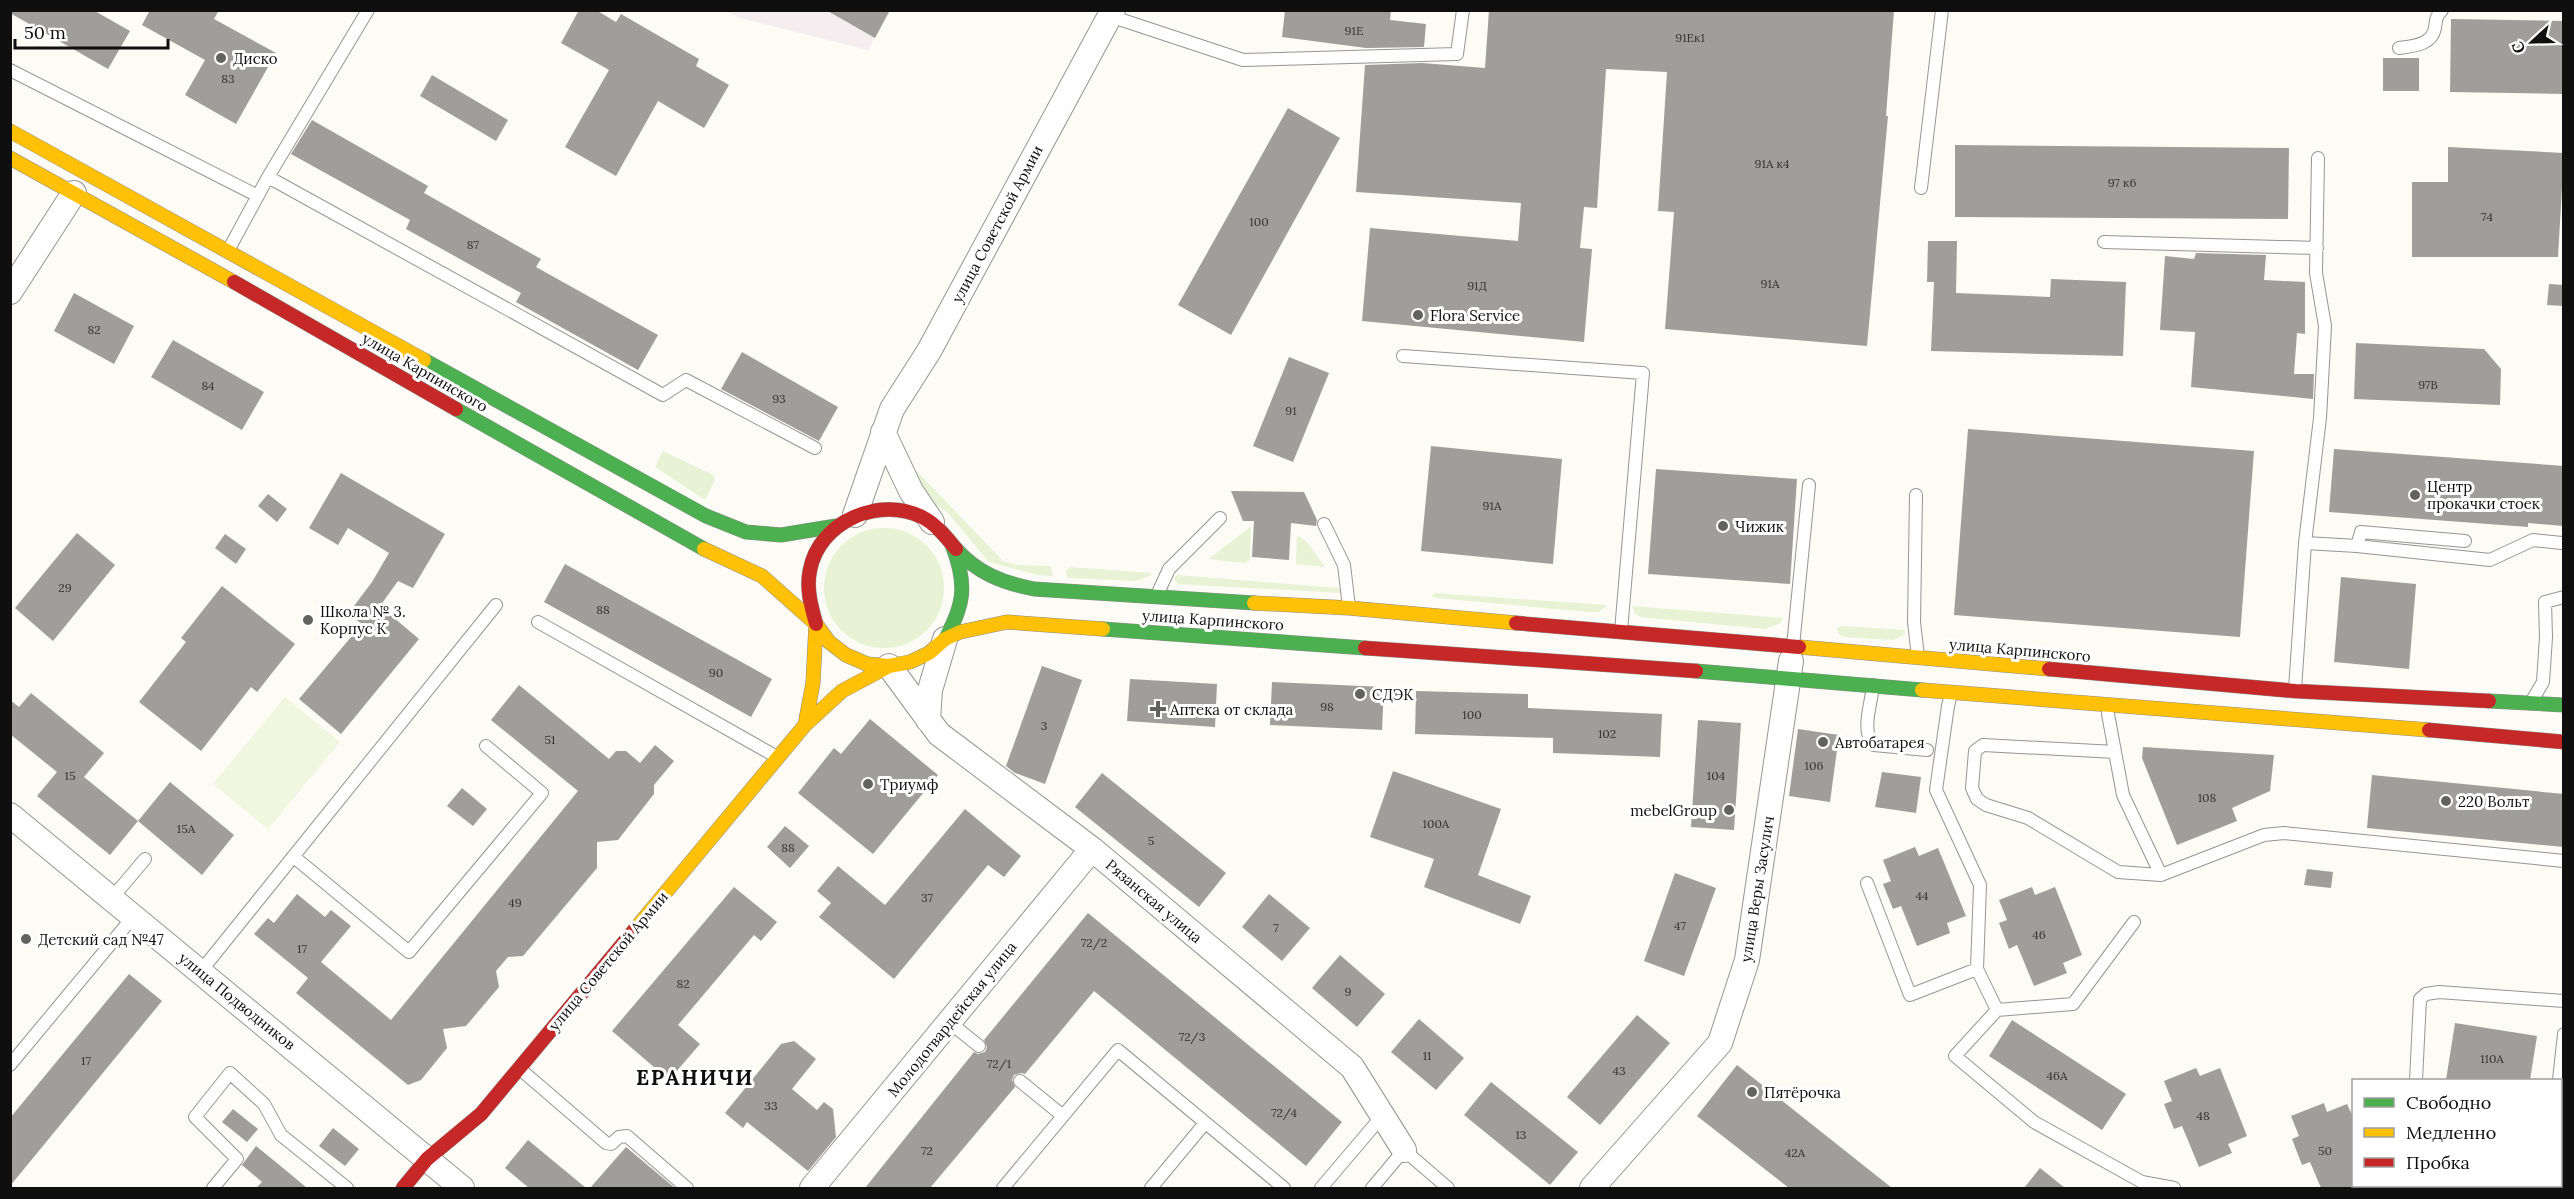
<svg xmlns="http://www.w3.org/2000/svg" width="2574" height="1199" viewBox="0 0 2574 1199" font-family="Lora,serif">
<rect width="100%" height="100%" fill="#fcfbf5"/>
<!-- industrial -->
<path fill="#f4eef1" d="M726,11h164l-22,39 -128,-32z"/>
<!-- green -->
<path fill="#e7f3d4" d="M663,451l50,24 2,5 -10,20 -50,-33z
M909,463l94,98 14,4 34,1 2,10 -15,-1 -49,-13 -42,-50 -16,-10z
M1251,526l-1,34 -5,3 -36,-4z
M824 588a60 60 0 1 1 120 0a60 60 0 1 1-120 0Z
M1297,535l10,7 18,25 -29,-3z
M1070,567l81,6 -1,3 -14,5 -69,-3 -1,-8z
M1177,575l161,13 4,5 -164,-9 -4,-5z
M1434,593l173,12 -8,7h-10l-151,-14 -6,-2z
M1632,606l151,12 -2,5 -16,6 -125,-12 -5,-4z
M1841,626l64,4v4l-11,6 -50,-3 -6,-4 -1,-5z"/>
<!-- pitch -->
<path fill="#f0f7de" d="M285,697l55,45 -72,87 -55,-45z"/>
<!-- building -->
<path fill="#a09e9a" d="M10,10h83l37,21 -22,38 -98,-56z
M150,10h69l-5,9 62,34 -40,71 -51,-29 20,-35 -63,-35z
M579,10h17l20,12 5,-8 78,45 -3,7 33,19 -25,43 -46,-27 -42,75 -51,-29 44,-77 -48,-27z
M826,10h64l-15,28z
M1285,10h106l-1,10 36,4 -2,23 -58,1 -84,-11z
M1489,10h405l-8,106h2l-21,230 -202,-17 9,-117 -16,-1 9,-139 -61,-3 -9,139 -13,-1 -4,41 12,1 -8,93 -222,-21 8,-93 148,13 3,-38 -165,-11 9,-127 57,-2 63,5z
M2451,19l113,2v73l-114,-2z
M2383,58h36v33h-36z
M432,75l76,45 -12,21 -76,-45z
M1288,108l52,30 -109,197 -53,-30z
M312,120l116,66 -4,7 117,66 -5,8 122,68 -20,35 -122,-68 5,-9 -115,-64 4,-9 -119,-66z
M1955,145l334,3 -1,71 -333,-2z
M2448,147l116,6 -6,104h-146v-75h36z
M1928,241h29l-1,52 94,4 1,-18 75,3 -3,74 -192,-5 3,-69h-7z
M2196,253l70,2 -2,25 41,2v52l-8,-1 -3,41h20l-1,25 -122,-12 4,-55 -35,-2 5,-74 29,3z
M2549,284l15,1v21l-17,-1z
M74,293l60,33 -20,38 -60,-33z
M173,340l91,52 -22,38 -91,-53z
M2356,343l128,6 17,20 -1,36 -146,-6z
M742,352l96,55 -19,34 -98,-52z
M1289,357l40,16 -36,89 -40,-16z
M1968,429l286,22 -14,186 -286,-22z
M1431,446l131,13 -9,105 -132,-13z
M2334,449l230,17v60l-36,-3v4l-199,-15z
M1656,469l141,10 -7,105 -142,-10z
M341,473l104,61 -32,54 -15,-7 -18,25 39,33 -78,95 -42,-35 63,-75 -14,-10 24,-32 17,-29 -41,-25 -10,17 -29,-17z
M1231,491l73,1 13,28 -1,6 -25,-3 -2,37 -37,-3 2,-36h-11z
M268,494l19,15 -10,13 -19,-16z
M77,533l38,32 -62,76 -38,-33z
M225,534l21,15 -10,15 -21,-16z
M565,564l207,115 -21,38 -207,-115z
M2341,577l75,7 -7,85 -75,-7z
M222,586l73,58 -38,48 -6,-5 -50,64 -62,-49 47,-60 -5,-4z
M1042,666l40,14 -37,104 -30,-11 -9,-7z
M1130,679l87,5 -2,43 -88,-6z
M1272,682l112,5 -2,43 -112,-5z
M519,685l90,74 7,-8h10l14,12 15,-18 19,16 -20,24v9l-36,46 -21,2v26l-74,88 -15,1 -12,14 3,16 -33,39 -23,3 4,19 -26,32 -13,5 -112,-92 12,-15 -54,-44 14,-16 6,5 23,-29 28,23 6,-7 20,16 -30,36 70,58 187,-229 -87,-71z
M1416,691l112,3v14l134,6 -2,43 -107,-4v-15l-138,-4z
M31,693l73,60 -20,24 54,44 -28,34 -73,-59 20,-24 -47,-38v-34l9,7z
M870,719l68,56 -65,79 -75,-61 36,-45 7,6z
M1698,720l43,3 -7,107 -43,-3z
M1798,729l41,6 -9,67 -41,-6z
M2143,747l131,8 -4,36 -38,17 5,13 -60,24 -35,-87z
M1393,771l108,38 -23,66 53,21 -11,28 -96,-37 10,-28 -64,-22z
M1882,772l39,5 -5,36 -41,-6z
M1102,773l124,100 -27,34 -124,-100z
M2372,775l192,19v53l-197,-19z
M170,782l64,53 -32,40 -64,-54z
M462,788l25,21 -14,17 -26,-20z
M965,809l56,47 -17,21 -16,-12 -94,114 -75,-62 12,-14 -14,-12 21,-25 47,39z
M785,826l24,20 -19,22 -23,-21z
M1915,847l4,9 19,-8 28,68 -19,7 3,10 -33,13 -16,-40 -8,3 -10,-25 8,-3 -8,-21z
M2307,869l26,3 -2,16 -27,-3z
M1675,873l41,15 -32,88 -40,-15z
M734,887l43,35 -16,19 -7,-6 -76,90 22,19 -31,36 -57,-49z
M2032,887l3,8 20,-8 27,68 -19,8 4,10 -33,13 -17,-41 -8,4 -10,-26 8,-3 -8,-20z
M1269,894l41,34 -28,33 -40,-34z
M1088,913l254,209 -36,44 -212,-175 -69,83 -4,-1 -7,2 -2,5 3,7 -85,101h-65l109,-136 4,2 7,-2 2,-5 -3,-7z
M1340,955l45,39 -28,33 -45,-39z
M129,974l33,27 -152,185v-68z
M1637,1015l33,28 -70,82 -33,-28z
M1419,1019l45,39 -28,32 -45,-38z
M2012,1020l114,74 -24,36 -113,-74z
M2455,1023l82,13 -7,44h-84z
M794,1041l22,18 -24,30 25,21 7,-8 9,7 3,28 -28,34 -61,-49 -4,6 -18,-15 56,-69z
M1737,1065l155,123h-103l-92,-72z
M2196,1068l4,8 20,-8 27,68 -19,8 4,9 -33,14 -17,-41 -8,3 -10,-25 8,-3 -8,-20z
M1491,1082l87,70 -28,33 -86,-70z
M2324,1103l3,9 20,-8 7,15v66h4l1,3h-38l-11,-26 -8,3 -10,-26 7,-3 -8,-20z
M233,1109l25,20 -11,13 -25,-20z
M333,1128l26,21 -14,17 -26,-20z
M528,1140l58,48h-57l-24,-20z
M256,1146l21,17 30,25h-51l6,-6 -20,-17z
M626,1147l37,31 12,10h-85z
M2040,1168l25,20h-41z"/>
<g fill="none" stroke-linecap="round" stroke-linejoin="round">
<defs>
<path id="lane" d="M1109,13l1,3 133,44 214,-6 6,-44
M2399,48c14,-2 33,-3 36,-20 1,-8 1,-12 7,-18
M10,70l248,126
M268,177l395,218 23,-15 129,68
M1921,188l21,-178
M2104,242l213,6
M229,249l39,-72 100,-167
M1403,356l240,17 -22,258
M1916,495l-2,127 4,35
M1324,524l20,41 5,42
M2305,543l52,3 133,14 43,-20 29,3
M2357,546l4,-14 104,9
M1157,595l12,-26 51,-51
M538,622l239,135
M1793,646l16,-161
M1873,685c-1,17 -13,47 1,60l53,5
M2295,689l10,-146 15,-125 5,-92 -9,-53 2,-115
M1951,694l-3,12 -12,84 44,95 -3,84 20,41 76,-6 61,-82
M2533,699l10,-17 3,-45 -1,-35 19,-5
M2108,714l15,81 38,80 -43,-3 -90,-54 -42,-13 -9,-6 -5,-11 3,-37 8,-6 132,7
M294,857l115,95 133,-159 -56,-47
M2161,875l103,-40 20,-2 280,28
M1867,883l43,112 67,-26
M112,898l33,-39
M201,971l295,-366
M1997,1010l-42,46 79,66 108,60 32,6
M949,1022l30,24
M10,1065l123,-148
M520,1069l86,74 5,1 8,-7 8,-1 60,52
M2416,1080l4,-81 6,-5 13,-2 125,9
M2559,1080l5,-46
M1020,1081l43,35
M2560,1153l4,4
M2488,1186l5,2
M213,1188l24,-29 -42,-42 35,-44 34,31 17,31 66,53
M1003,1188l115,-138 166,138
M1151,1188l54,-65
M1321,1188l62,-73
M1372,1188l32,-38 44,38
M2397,1188l3,-2"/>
<path id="street" d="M10,292l64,-99
M883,432l28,59 21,31
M855,515l37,-106 37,-58 184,-341
M889,666l50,68 153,115 260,218 52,83
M928,720l2,-30 15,-51
M10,815l452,373
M812,1188l280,-339
M1592,1188l128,-145 27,-83 44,-299"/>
<path id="fast" d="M424,360l282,156 40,16 35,3 55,-9
M456,409l248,140
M956,549c21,24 47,34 78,40l220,14
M1103,629l262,19
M945,639c20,-35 22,-56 7,-94
M1696,671l226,19
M2489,701l75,4"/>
<path id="slow" d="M10,131l414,229
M10,158l224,124
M704,549l58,27 54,48 13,18 17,13 21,9 22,2 21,-4 19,-9 16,-14 15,-7 47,-10 96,7
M1254,603l95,5 167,15
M1799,647l250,22
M1922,690l507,40
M805,725l8,-42 3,-59
M636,928l169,-203 37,-34 47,-25"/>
<path id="jam" d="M234,282l222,127
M1516,623l283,24
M816,624c-5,-18 -10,-36 -6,-54 9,-49 70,-74 112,-53 14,7 24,20 34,32
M1365,648l331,23
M2049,669l246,22 194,10
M2429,730l135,12
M403,1188l24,-29 54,-45 155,-186"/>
</defs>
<!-- lane casing -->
<use href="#lane" stroke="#969593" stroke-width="14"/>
<!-- street casing -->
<use href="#street" stroke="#969593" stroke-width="26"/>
<!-- fast casing -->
<use href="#fast" stroke="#8c8c89" stroke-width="15"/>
<!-- slow casing -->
<use href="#slow" stroke="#8c8c89" stroke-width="15"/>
<!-- jam casing -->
<use href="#jam" stroke="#8c8c89" stroke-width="15"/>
<!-- lane -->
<use href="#lane" stroke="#fffefe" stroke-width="12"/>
<!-- street -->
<use href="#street" stroke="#fffefe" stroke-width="24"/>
<!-- fast -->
<use href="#fast" stroke="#4caf50" stroke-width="14"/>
<!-- slow -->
<use href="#slow" stroke="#ffc107" stroke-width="14"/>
<!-- jam -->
<use href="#jam" stroke="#c62828" stroke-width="14"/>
</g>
<!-- markers -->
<g fill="#626260" stroke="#fff" stroke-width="2">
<circle cx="221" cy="58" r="6"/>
<circle cx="1418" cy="315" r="6"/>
<circle cx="2415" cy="495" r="6"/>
<circle cx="1723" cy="526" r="6"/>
<circle cx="308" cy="620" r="6"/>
<circle cx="1360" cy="694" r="6"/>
<path d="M1155 700h6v6h6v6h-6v6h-6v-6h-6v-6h6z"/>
<circle cx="1823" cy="742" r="6"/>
<circle cx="868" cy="784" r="6"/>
<circle cx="2446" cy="801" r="6"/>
<circle cx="1729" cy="810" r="6"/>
<circle cx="26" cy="939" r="6"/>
<circle cx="1752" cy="1092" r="6"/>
</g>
<g text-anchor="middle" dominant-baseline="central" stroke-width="6" stroke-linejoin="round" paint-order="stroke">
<!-- number labels -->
<g font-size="12" fill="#333332">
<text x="1354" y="30">91Е</text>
<text x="1690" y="37">91Ек1</text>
<text x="228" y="78">83</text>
<text x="1772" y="163">91А к4</text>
<text x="2122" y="182">97 к6</text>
<text x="2487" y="216">74</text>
<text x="1259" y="221">100</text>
<text x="473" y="244">87</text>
<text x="1770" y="283">91А</text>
<text x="1477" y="285">91Д</text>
<text x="94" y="329">82</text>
<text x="2428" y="384">97В</text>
<text x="208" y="385">84</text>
<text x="779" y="398">93</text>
<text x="1291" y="410">91</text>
<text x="1492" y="505">91А</text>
<text x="65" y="587">29</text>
<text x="603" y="609">88</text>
<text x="716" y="672">90</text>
<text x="1327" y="706">98</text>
<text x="1472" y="714">100</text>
<text x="1044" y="725">3</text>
<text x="1607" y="733">102</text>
<text x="550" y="739">51</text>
<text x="1814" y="765">106</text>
<text x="70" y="775">15</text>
<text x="1716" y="775">104</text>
<text x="2207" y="797">108</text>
<text x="1436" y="823">100А</text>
<text x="186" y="828">15А</text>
<text x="1151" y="840">5</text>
<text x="788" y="847">88</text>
<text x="1922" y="895">44</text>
<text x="927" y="897">37</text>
<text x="515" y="902">49</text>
<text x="1680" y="925">47</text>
<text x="1276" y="927">7</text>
<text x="2039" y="934">46</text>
<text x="1094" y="942">72/2</text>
<text x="302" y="948">17</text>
<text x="683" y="983">82</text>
<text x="1348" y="991">9</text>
<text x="1192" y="1036">72/3</text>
<text x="1427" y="1055">11</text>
<text x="2492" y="1058">110А</text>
<text x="86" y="1060">17</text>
<text x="999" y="1063">72/1</text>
<text x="1619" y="1070">43</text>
<text x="2057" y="1075">46А</text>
<text x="771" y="1105">33</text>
<text x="1284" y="1112">72/4</text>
<text x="2203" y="1115">48</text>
<text x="1521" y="1134">13</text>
<text x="927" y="1150">72</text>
<text x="2325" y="1150">50</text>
<text x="1795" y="1152">42А</text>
</g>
<!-- poi labels -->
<g font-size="15" fill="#0f0f0f" stroke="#fff" text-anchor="start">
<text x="233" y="58">Диско</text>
<text x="1430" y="315">Flora Service</text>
<text x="2427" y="486">Центр<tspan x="2427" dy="17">прокачки стоек</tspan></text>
<text x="1735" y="526">Чижик</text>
<text x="320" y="611">Школа № 3.<tspan x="320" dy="17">Корпус К</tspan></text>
<text x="1372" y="694">СДЭК</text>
<text x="1170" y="709">Аптека от склада</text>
<text x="1835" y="742">Автобатарея</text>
<text x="880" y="784">Триумф</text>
<text x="2458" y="801">220 Вольт</text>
<text x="1717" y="810" text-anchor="end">mebelGroup</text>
<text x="38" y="939">Детский сад №47</text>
<text x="1764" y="1092">Пятёрочка</text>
</g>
<!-- street labels -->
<g font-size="15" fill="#0f0f0f" stroke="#fff">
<text transform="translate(997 224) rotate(-62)">улица Советской Армии</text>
<text transform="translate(425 372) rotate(30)">улица Карпинского</text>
<text transform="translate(1213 620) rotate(4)">улица Карпинского</text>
<text transform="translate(2020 650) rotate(5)">улица Карпинского</text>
<text transform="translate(1757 889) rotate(-81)">улица Веры Засулич</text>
<text transform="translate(1154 901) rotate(40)">Рязанская улица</text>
<text transform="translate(608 961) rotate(-50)">улица Советской Армии</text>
<text transform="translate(237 1001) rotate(39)">улица Подводников</text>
<text transform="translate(952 1019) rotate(-51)">Молодогвардейская улица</text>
</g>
<!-- district labels -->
<g font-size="21" font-weight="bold" letter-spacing="1.5" fill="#0f0f0f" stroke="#fff">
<text x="695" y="1077">ЕРАНИЧИ</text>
</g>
</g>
<!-- border -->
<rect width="2574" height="1199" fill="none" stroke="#0f0f0f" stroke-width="24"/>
<!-- legend -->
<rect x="2352" y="1079" width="210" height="108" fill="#ffffff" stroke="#9f9f9f" stroke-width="1.5"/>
<rect x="2364" y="1098" width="30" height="9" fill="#4caf50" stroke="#9f9f9f" stroke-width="1.5"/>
<text x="2406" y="1109" font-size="18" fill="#0f0f0f">Свободно</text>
<rect x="2364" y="1128" width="30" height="9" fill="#ffc107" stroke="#9f9f9f" stroke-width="1.5"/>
<text x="2406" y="1139" font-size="18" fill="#0f0f0f">Медленно</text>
<rect x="2364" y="1158" width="30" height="9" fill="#c62828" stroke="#9f9f9f" stroke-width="1.5"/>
<text x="2406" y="1169" font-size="18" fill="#0f0f0f">Пробка</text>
<!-- north arrow -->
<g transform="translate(2532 42) rotate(248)" stroke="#ffffff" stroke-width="4.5" paint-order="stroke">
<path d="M0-4.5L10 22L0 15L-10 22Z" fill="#0f0f0f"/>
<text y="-9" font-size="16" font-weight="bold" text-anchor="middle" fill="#0f0f0f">С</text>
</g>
<!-- scale -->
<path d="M15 39v9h153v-9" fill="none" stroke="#0f0f0f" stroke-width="3"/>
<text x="24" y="39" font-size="18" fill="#0f0f0f" stroke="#ffffff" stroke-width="4.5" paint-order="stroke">50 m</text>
</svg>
